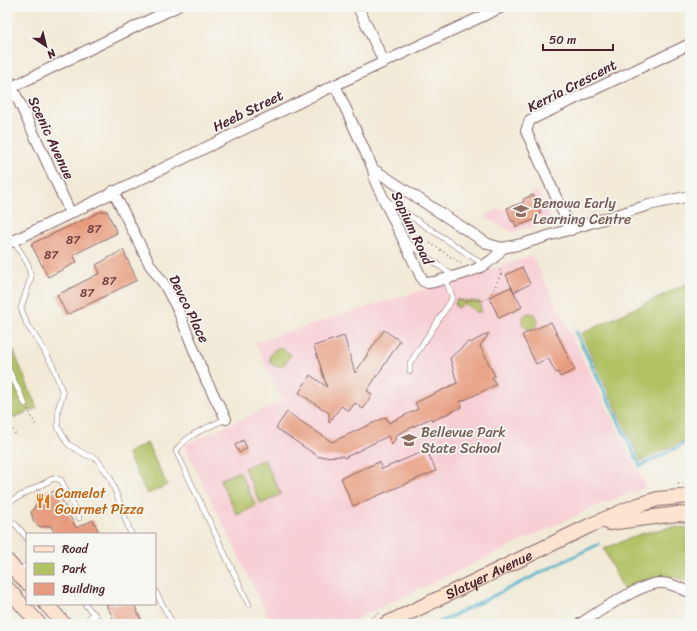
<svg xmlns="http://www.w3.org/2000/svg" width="697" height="631" viewBox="0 0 697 631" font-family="Sriracha,sans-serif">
<rect width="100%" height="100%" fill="#f6f6f2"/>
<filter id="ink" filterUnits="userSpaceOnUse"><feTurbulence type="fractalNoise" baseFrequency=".025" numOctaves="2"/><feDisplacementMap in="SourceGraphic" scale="8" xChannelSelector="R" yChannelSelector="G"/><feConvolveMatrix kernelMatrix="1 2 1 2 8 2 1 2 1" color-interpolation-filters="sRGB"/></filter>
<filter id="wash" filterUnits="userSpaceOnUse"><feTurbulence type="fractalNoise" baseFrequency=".012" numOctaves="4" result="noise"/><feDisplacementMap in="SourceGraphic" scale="16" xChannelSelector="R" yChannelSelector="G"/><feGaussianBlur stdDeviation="0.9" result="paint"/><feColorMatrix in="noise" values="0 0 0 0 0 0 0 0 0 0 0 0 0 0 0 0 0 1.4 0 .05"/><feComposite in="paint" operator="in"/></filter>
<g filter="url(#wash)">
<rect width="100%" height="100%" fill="#f2ead7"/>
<!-- built -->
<path fill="#f7cfd5" d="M538,191l11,22v5l-5,5 -32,9 -28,-15 14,-8h4z
M532,256l114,231 -52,20 -249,117h-73l-88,-179 99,-44 -28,-59z"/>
<!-- green -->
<path fill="#b2c366" stroke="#7e7148" d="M690,282v156l-49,23 -60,-127z
M456,300l24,2 1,10h-5l-12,-9 -6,5 -3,-2z
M522 321a8 8 0 1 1 16 0a8 8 0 1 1-16 0Z
M7,335l30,73 -30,12z
M281,347l10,8 -8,11h-9l-4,-4v-7l4,-5z
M147,443l20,42 -20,9 -20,-41z
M264,459l17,35 -20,10 -17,-36z
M239,471l17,35 -19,9 -17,-35z
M672,527l18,1v54c-32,-12 -38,-4 -66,9l-20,-42 36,-15z"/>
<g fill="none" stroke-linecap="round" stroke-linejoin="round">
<!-- stream -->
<path stroke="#4fb4ce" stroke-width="3" d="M576,332l64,134 50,-25
M436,624l163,-80"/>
</g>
<g id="blocks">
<!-- building -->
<path fill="#e79b7e" d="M533,195l8,18 -6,3 1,3 -20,8 -2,-6 -2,1 -5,-14 17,-6 -1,-3z
M102,211h5l10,22 -44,22 4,7 -29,15 -17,-33z
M123,250l14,30 -70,35 -10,-20 43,-22 -4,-8z
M522,267l8,17 -16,8 -8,-17z
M511,287l11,20 -23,11 -10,-21z
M551,322l24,48 -15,7 -2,-5 -2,1 -8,-15 -12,6 -14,-29z
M384,330l16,11 -33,50 5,3 -9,15 -8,-6 -6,8 -8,-5 -12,17v-10l-30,-20 11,-18 17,12 -13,-41 30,-10 11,37z
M489,333l-9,13 15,30 -3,1 4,8 -36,17 2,5 -30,14 -1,-3 -33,16 -6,11 -4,-9 -44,22 -1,-2 -24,1 -43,-29 11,-16 45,30 54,-25 3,6 29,-14 -3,-6 42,-20 -7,-25 19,-17 1,2z
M243,440l4,8 -8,5 -4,-8z
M427,450l9,21 -83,35 -12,-28 38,-16 3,7z
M57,490l19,38 17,-8 7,14h-45l-4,-8 -11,1 -6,-5 -3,-10 8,-11 -1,-3z
M106,604h28l9,20h-27z"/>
</g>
</g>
<g filter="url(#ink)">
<use href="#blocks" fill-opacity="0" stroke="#856667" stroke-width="1"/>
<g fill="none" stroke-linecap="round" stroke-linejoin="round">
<defs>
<path id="service" d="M386,200l91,60 5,6
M13,240l15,24 3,13 -10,31 6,17 14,20 12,21 10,28 -5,15v18l10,17 18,11 10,3 14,19 21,57
M407,242l46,34
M7,366l18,38
M410,371v-8l41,-62 1,-5 -7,-18
M226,419c-19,9 -39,15 -50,32l73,154
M7,503l47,-25 7,2 18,38
M7,519l9,6 11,13
M18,572l9,-7
M155,591l18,33
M85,604l17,20
M84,624l10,-11"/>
<path id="minor" d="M358,7l26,55
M7,76l63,136
M335,85l38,84 115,75 14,4 20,-4 127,-39 41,-9
M12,87l164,-80
M373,169l2,12 48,100 5,2 6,-1c23,-7 56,-12 68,-34
M113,191l37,74 14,19 14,26 28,70 20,39
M571,230l-45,-99 4,-11 160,-76
M7,244l328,-159 167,-78
M580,624c16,-11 62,-41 80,-41 10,-1 21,6 30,9"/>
<g id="secondary">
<path d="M609,523l68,-9 13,1"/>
<path d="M7,561l20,22"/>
<path d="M7,588l32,36"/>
<path d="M46,604l18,20"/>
<path id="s1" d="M386,624l205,-99 44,-19 23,-7 32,-3"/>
</g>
</defs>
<!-- service casing -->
<use href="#service" stroke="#856667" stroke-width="6"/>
<!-- minor casing -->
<use href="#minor" stroke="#856667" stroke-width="12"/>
<!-- secondary casing -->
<use href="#secondary" stroke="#856667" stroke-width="16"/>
<!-- path -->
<path stroke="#856667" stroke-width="1.5" stroke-dasharray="1 3" stroke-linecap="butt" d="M410,230l52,34
M459,299c33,4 28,3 42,-25l-1,-4
M28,409l8,17
M7,419l9,17
M7,428l4,-1
M678,484l12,-3
M357,624l23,-11"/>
<!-- service -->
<use href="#service" stroke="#fff" stroke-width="5"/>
<!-- minor -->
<use href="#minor" stroke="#fff" stroke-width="10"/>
<!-- secondary -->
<use href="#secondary" stroke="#fde4d1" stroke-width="14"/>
</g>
</g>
<!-- icons -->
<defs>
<symbol id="school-bare" viewBox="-9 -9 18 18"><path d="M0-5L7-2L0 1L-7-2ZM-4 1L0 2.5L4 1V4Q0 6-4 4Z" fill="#8d6e63" stroke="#f6f6f2" stroke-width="2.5" paint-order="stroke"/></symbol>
<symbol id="restaurant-bare" viewBox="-9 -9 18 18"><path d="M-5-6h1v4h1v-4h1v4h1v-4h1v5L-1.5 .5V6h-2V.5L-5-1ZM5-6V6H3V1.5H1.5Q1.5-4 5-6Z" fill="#e8710a" stroke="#f6f6f2" stroke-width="2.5" paint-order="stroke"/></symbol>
</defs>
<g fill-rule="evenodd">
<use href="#school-bare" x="510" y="200" width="22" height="22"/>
<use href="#school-bare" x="398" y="429" width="22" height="22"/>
<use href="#restaurant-bare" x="32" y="490" width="22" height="22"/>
</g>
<g text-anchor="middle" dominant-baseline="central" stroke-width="3.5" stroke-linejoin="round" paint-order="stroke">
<!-- number labels -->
<g font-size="12" fill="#713e40">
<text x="94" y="229">87</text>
<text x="73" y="240">87</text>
<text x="51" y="255">87</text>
<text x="109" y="281">87</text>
<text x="87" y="293">87</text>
</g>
<!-- street labels -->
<g font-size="14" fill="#4a1f2b" stroke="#f6f6f2">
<text transform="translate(572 86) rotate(-27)">Kerria Crescent</text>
<text transform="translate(248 111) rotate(-26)">Heeb Street</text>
<text transform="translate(51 138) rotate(65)">Scenic Avenue</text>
<text transform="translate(412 228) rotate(65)">Sapium Road</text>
<text transform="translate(189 309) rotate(64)">Devco Place</text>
<text stroke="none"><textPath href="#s1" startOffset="114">Slatyer Avenue</textPath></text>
</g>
<!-- education labels -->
<g font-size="14" fill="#785e54" stroke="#f6f6f2" text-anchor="start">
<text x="533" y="203">Benowa Early<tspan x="533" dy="16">Learning Centre</tspan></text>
<text x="421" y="432">Bellevue Park<tspan x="421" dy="16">State School</tspan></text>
</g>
<!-- food labels -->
<g font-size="14" fill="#c56008" stroke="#f6f6f2" text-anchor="start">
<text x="55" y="493">Camelot<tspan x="55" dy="16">Gourmet Pizza</tspan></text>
</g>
</g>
<!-- margin -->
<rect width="697" height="631" fill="none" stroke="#f6f6f2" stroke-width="24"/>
<!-- legend -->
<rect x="26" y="533" width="130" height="72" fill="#f6f6f2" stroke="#b1a0a2"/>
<rect x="34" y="546" width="20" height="6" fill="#fde4d1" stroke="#b1a0a2"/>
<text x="62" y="553" font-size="12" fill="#4a1f2b">Road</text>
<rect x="34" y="563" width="20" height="12" fill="#b2c366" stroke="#b1a0a2"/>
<text x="62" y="573" font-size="12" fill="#4a1f2b">Park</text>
<rect x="34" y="583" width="20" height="12" fill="#e79b7e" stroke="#b1a0a2"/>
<text x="62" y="593" font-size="12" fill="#4a1f2b">Building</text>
<!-- north arrow -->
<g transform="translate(46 46) rotate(145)" stroke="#f6f6f2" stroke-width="3" paint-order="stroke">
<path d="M0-3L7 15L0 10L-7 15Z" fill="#4a1f2b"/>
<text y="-6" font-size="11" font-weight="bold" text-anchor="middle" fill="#4a1f2b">N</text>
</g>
<!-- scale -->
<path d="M543 44v6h70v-6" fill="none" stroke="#4a1f2b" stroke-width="2"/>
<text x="549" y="44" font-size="12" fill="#4a1f2b" stroke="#f6f6f2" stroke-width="3" paint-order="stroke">50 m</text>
</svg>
